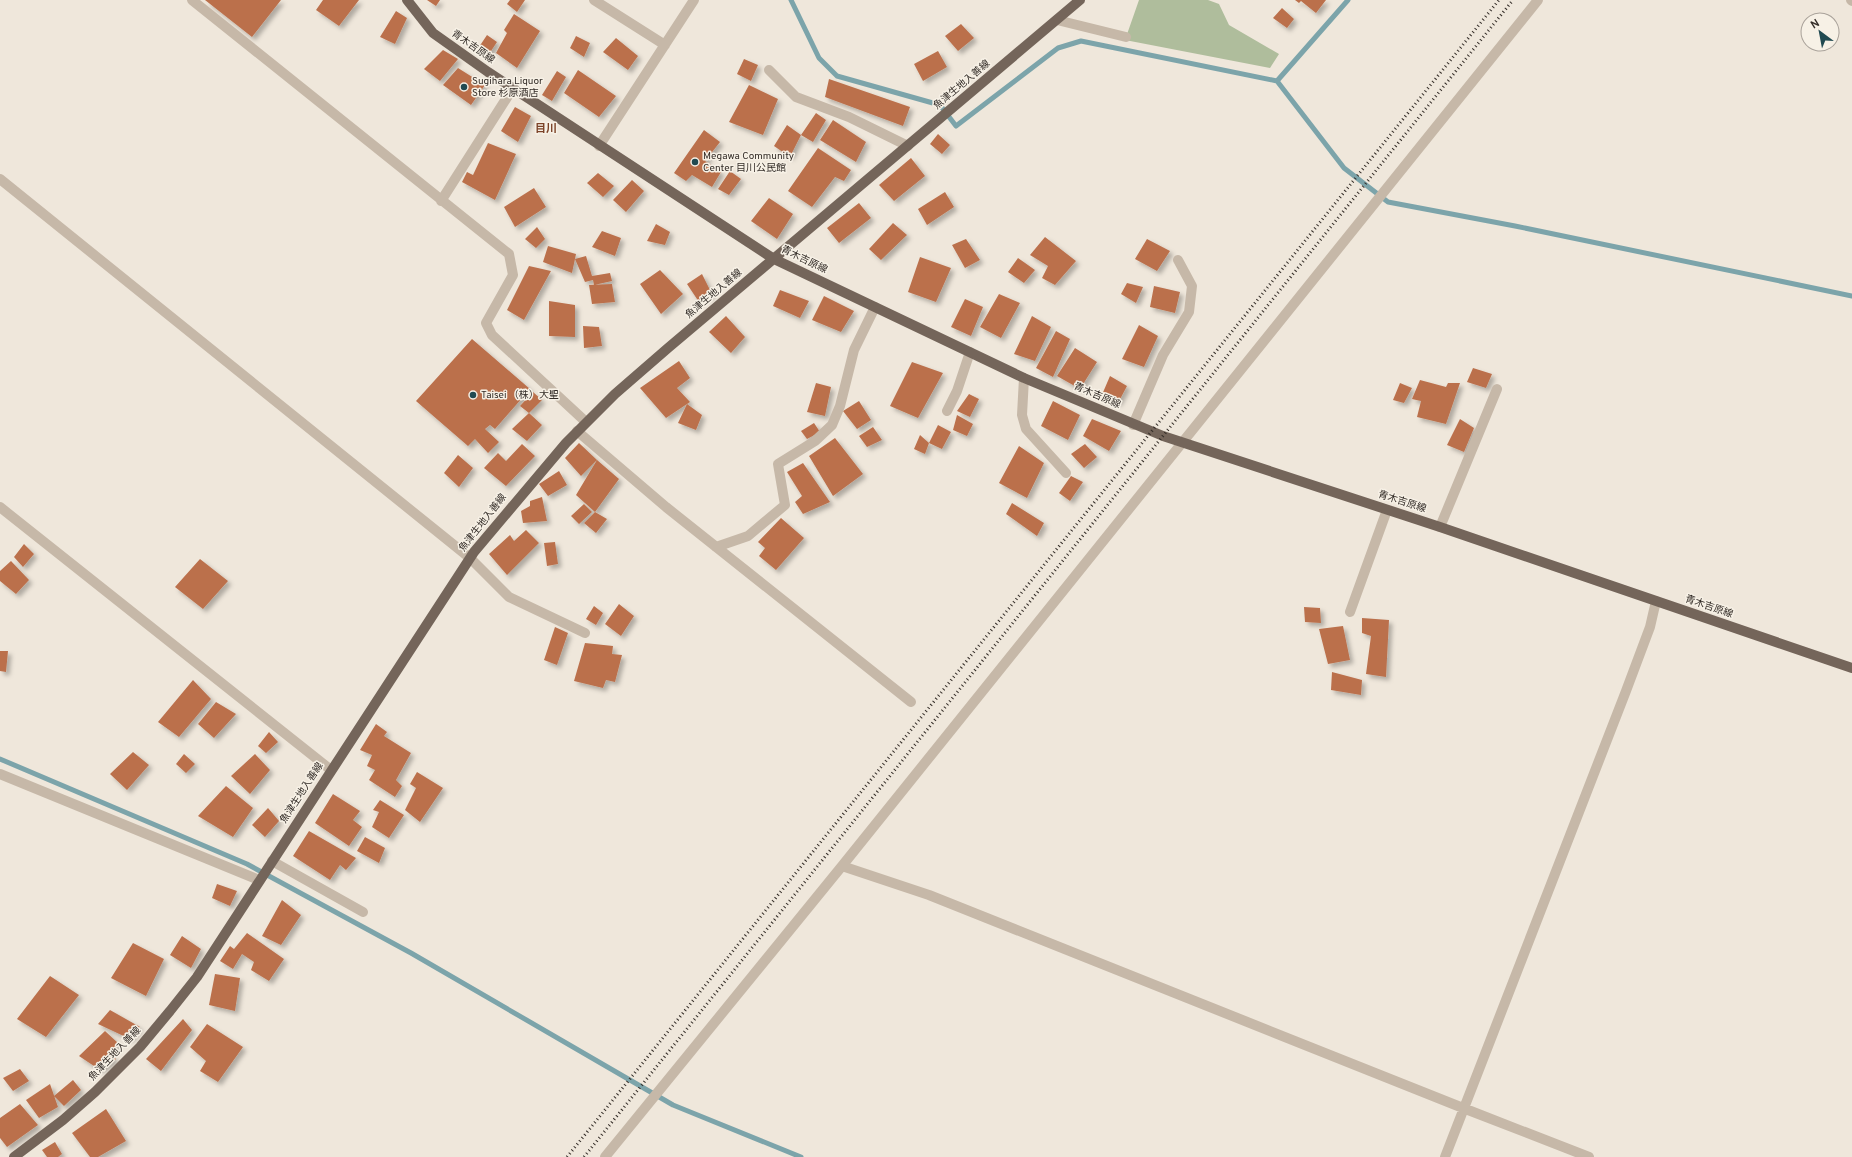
<svg xmlns="http://www.w3.org/2000/svg" width="1852" height="1157" viewBox="0 0 1852 1157" font-family="Overpass,'Noto Sans JP',sans-serif">
<defs>
<filter id="shadow"><feDropShadow dx="3.5" dy="3.5" stdDeviation="2" flood-color="#0004"/></filter>
</defs>
<rect width="100%" height="100%" fill="#efe7db"/>
<!-- green -->
<path fill="#afbd9c" d="M1139,0h69l11,4 10,21 50,29 -9,14 -145,-28z"/>
<g fill="none" stroke-linecap="round" stroke-linejoin="round">
<!-- stream -->
<path stroke="#7ca4aa" stroke-width="5" d="M791,0l28,58 18,18 103,29 16,21 102,-78 23,-7 196,40 67,87 44,34 127,24 337,70
M1277,81l71,-81
M0,759l247,105 164,89 262,152 128,52"/>
</g>
<!-- building -->
<path fill="#bb704c" filter="url(#shadow)" d="M205,0h76l-29,37z
M323,0h36l-20,26 -23,-16z
M427,0h13l-4,6z
M510,0h15l-8,12 -10,-8z
M1295,0h31l-10,13 -15,-12 -2,2z
M1282,8l12,11 -7,9 -14,-10z
M396,11l11,7 -12,26 -15,-7z
M514,14l26,17 -23,37 -21,-15 11,-20 -3,-3z
M961,24l13,14 -16,13 -13,-15z
M487,35l10,7 -8,12 -10,-7z
M576,36l14,7 -6,14 -14,-9z
M616,38l22,18 -10,14 -25,-18z
M443,50l15,9 -18,22 -16,-12z
M938,51l9,16 -24,14 -9,-17z
M744,59l14,6 -7,16 -14,-7z
M458,68l27,17 -14,20 -28,-20z
M578,70l38,26 -17,21 -35,-24z
M557,71l9,6 -14,24 -10,-6z
M829,79l81,28 -7,19 -78,-29z
M749,85l29,14 -15,36 -34,-13z
M515,107l16,9 -13,26 -17,-11z
M816,113l10,7 -13,22 -12,-7z
M833,120l33,22 -10,20 -36,-22z
M787,125l14,10 -11,22 -16,-11z
M704,130l16,12 -15,19 16,11 -9,15 -20,-12 -6,6 -12,-8z
M938,134l12,11 -8,9 -12,-10z
M488,143l28,11 -21,46 -33,-18 5,-10 6,3z
M818,148l33,22 -7,11 -9,-4 -23,30 -24,-16z
M911,158l14,18 -31,25 -15,-16z
M730,171l11,8 -12,16 -11,-6z
M598,173l16,13 -11,11 -16,-14z
M632,180l12,11 -18,21 -13,-12z
M534,188l12,19 -31,20 -11,-20z
M945,192l9,15 -27,18 -9,-16z
M769,198l24,16 -16,25 -26,-18z
M859,203l12,15 -32,25 -12,-15z
M893,223l14,12 -26,25 -12,-11z
M656,224l14,8 -5,13 -18,-4z
M537,227l8,12 -9,9 -11,-9z
M602,231l19,7 -6,18 -23,-9z
M1045,237l31,24 -21,24 -13,-7 6,-12 -18,-11z
M966,239l14,21 -15,8 -13,-23z
M1147,239l23,12 -13,20 -22,-12z
M548,246l28,8 -4,19 -29,-11z
M586,256l6,20 18,-3 2,8 -18,4 -1,-5 -8,2 -10,-23z
M920,257l31,11 -15,34 -28,-10z
M1018,258l17,12 -11,13 -16,-11z
M529,266l22,5 -27,49 -17,-10z
M660,270l23,24 -22,20 -21,-30z
M702,274l10,20 -13,8 -12,-18z
M1127,283l16,4 -7,16 -15,-9z
M612,284l3,18 -23,2 -3,-19z
M1154,286l26,6 -5,21 -25,-6z
M780,290l29,11 -9,17 -27,-12z
M999,294l21,9 -19,35 -21,-11z
M824,296l30,15 -13,21 -29,-12z
M965,299l18,8 -12,29 -20,-9z
M549,301l26,4v32l-26,-1z
M726,316l19,21 -14,16 -22,-21z
M1032,316l19,11 -16,34 -21,-7z
M1139,325l19,11 -14,31 -22,-8z
M583,326l16,1 3,19 -18,2z
M1056,331l14,8 -17,38 -17,-9z
M472,339l58,50 -35,40 -5,-4 -5,4 14,13 -11,11 -13,-14 -7,7 -52,-45z
M1075,348l22,14 -17,27 -23,-13z
M679,361l11,17 -13,10 13,14 -24,16 -26,-30z
M912,362l31,11 -25,45 -28,-12z
M1473,368l19,6 -6,14 -19,-6z
M1110,376l17,10 -9,17 -17,-6z
M1420,380l26,7 2,-4h12l-14,41 -29,-7 4,-16 -9,-2z
M816,383l15,4 -6,29 -18,-4z
M1400,383l12,5 -8,15 -11,-3z
M533,392l9,8 -13,13 -9,-7z
M969,394l10,5 -9,18 -13,-6z
M859,401l12,19 -14,9 -14,-18z
M1053,401l27,14 -12,25 -27,-14z
M687,404l15,11 -6,15 -18,-7z
M529,413l13,12 -15,16 -15,-12z
M957,415l16,9 -6,12 -14,-6z
M1092,419l29,12 -12,20 -26,-15z
M1460,419l14,9 -10,24 -17,-7z
M814,423l6,9 -13,7 -6,-8z
M938,425l13,7 -9,17 -13,-6z
M873,427l9,13 -15,7 -8,-11z
M920,435l9,8 -4,11 -11,-5z
M835,438l28,36 -30,22 -24,-40z
M579,443l18,17 -16,16 -16,-18z
M522,444l13,12 -29,30 -22,-18 14,-15 8,8z
M1085,444l12,13 -13,11 -13,-14z
M1019,446l25,17 -17,35 -28,-15z
M458,455l15,13 -14,19 -15,-14z
M597,460l22,19 -24,33 -19,-17z
M803,463l27,39 -27,12 -8,-12 7,-6 -15,-24z
M559,471l8,14 -19,11 -9,-12z
M1071,476l12,6 -13,19 -11,-8z
M542,497l5,24 -24,2 -2,-12 9,-5v-5z
M1012,503l32,20 -7,13 -31,-22z
M584,504l8,8 -13,12 -8,-8z
M595,512l12,7 -11,14 -12,-10z
M781,518l23,20 -28,32 -17,-14 6,-8 -7,-6z
M526,530l13,13 -32,32 -18,-21 21,-19 4,6z
M555,542l3,22 -11,2 -3,-23z
M24,544l10,10 -11,13 -9,-10z
M200,559l28,22 -25,28 -28,-22z
M11,561l18,19 -13,14 -16,-13v-10z
M619,604l15,12 -13,20 -16,-12z
M594,606l9,7 -7,12 -10,-6z
M1304,607l16,1 1,15 -16,-1z
M1362,618l27,2 -3,57 -20,-3 5,-38 -9,-3z
M1343,626l7,34 -22,4 -9,-35z
M555,627l13,6 -11,32 -13,-5z
M585,643l28,3 -1,8 10,1 -7,27 -9,-2 -3,8 -29,-7z
M0,651h8l-2,21 -6,-1z
M1332,672l30,8 -1,15 -30,-5z
M193,680l18,19 -32,38 -21,-15z
M216,702l20,12 -22,24 -16,-14z
M376,724l11,8 -3,4 27,17 -15,27 6,6 -7,11 -26,-17 6,-10 -8,-4 5,-11 -12,-5z
M269,732l9,10 -12,11 -8,-7z
M133,752l16,13 -22,25 -17,-16z
M184,754l11,10 -9,9 -10,-9z
M255,754l15,16 -20,24 -19,-18z
M417,772l26,16 -23,34 -15,-12 11,-22 -6,-4z
M226,786l27,22 -20,29 -35,-21z
M333,794l27,17 -7,9 9,7 -13,19 -34,-23z
M380,800l24,15 -15,23 -17,-11 7,-15 -6,-2z
M268,808l11,13 -14,16 -13,-12z
M309,831l47,27 -10,12 -6,-5 -10,15 -37,-24z
M365,837l20,11 -6,15 -22,-12z
M217,884l20,7 -7,15 -18,-8z
M282,900l19,15 -20,30 -19,-9z
M247,933l37,26 -15,22 -18,-11 3,-8 -12,-8 -9,15 -13,-8 10,-15 4,3z
M182,936l19,13 -10,19 -21,-13z
M133,943l31,16 -18,37 -35,-18z
M215,974l25,4 -5,33 -26,-6z
M50,976l29,19 -33,42 -29,-18z
M110,1010l30,17 -10,12 -32,-15z
M183,1019l9,11 -31,41 -15,-12z
M207,1024l36,23 -25,35 -18,-11 6,-10 -16,-14z
M105,1031l13,12 -9,11 7,5 -16,11 -21,-14z
M20,1069l9,12 -16,10 -10,-13z
M73,1080l8,10 -17,16 -10,-10z
M50,1084l8,23 -19,11 -13,-18z
M20,1104l18,21 -31,22 -7,-9v-20z
M106,1109l20,32 -28,16h-8l-18,-24z
M55,1142l7,12 -4,3h-11l-5,-7z"/>
<g fill="none" stroke-linecap="round" stroke-linejoin="round">
<!-- minor -->
<path stroke="#c6b8a8" stroke-width="10" d="M192,0l317,254 4,21 -27,48 6,12 94,87
M594,0l71,45
M1851,0l1,1
M1057,20l69,17
M769,70l27,27 53,20 59,29
M599,146l95,-146
M0,179l470,379 39,39 76,36
M441,201l72,-113
M1024,378l-2,37 4,14 40,44
M947,411l10,-20 13,-39
M1133,425l30,-70 26,-43 3,-26 -14,-26
M577,431l89,76 245,195
M0,507l331,263
M1440,527l57,-138
M716,547l32,-11 37,-31 -7,-41 37,-23 17,-16 8,-19 14,-56 21,-43
M1350,612l37,-102
M0,774l259,106
M272,861l91,51
M842,866l87,29 534,213 126,49
M605,1157l237,-291 696,-866
M1445,1157l181,-466 24,-64 6,-26"/>
<!-- major -->
<path stroke="#74655a" stroke-width="10" d="M407,0l26,33 55,39 286,187 250,119 139,58 277,91 412,141
M14,1157l49,-37 32,-28 45,-45 30,-36 27,-34 277,-425 92,-109 49,-49 53,-46 412,-348"/>
<!-- rail -->
<path stroke="#332c27" stroke-width="3" stroke-dasharray="1 3" stroke-linecap="butt" d="M567,1157l932,-1157
M584,1157l929,-1157"/>
</g>
<!-- markers -->
<g fill="#214a51" stroke="#f7f1e6" stroke-width="1.5">
<circle cx="464" cy="87" r="4"/>
<circle cx="695" cy="162" r="4"/>
<circle cx="473" cy="395" r="4"/>
</g>
<g text-anchor="middle" dominant-baseline="central" stroke-width="3" stroke-linejoin="round" paint-order="stroke">
<!-- street labels -->
<g font-size="10" fill="#332c27" stroke="#f7f1e6">
<text transform="translate(473 47) rotate(35)">青木吉原線</text>
<text transform="translate(962 85) rotate(-40)">魚津生地入善線</text>
<text transform="translate(804 260) rotate(26)">青木吉原線</text>
<text transform="translate(714 294) rotate(-40)">魚津生地入善線</text>
<text transform="translate(1097 396) rotate(23)">青木吉原線</text>
<text transform="translate(1402 502) rotate(18)">青木吉原線</text>
<text transform="translate(483 523) rotate(-52)">魚津生地入善線</text>
<text transform="translate(1709 607) rotate(19)">青木吉原線</text>
<text transform="translate(302 793) rotate(-57)">魚津生地入善線</text>
<text transform="translate(115 1054) rotate(-46)">魚津生地入善線</text>
</g>
<!-- poi labels -->
<g font-size="10" fill="#332c27" stroke="#f7f1e6" text-anchor="start">
<text x="472" y="81">Sugihara Liquor<tspan x="472" dy="12">Store 杉原酒店</tspan></text>
<text x="703" y="156">Megawa Community<tspan x="703" dy="12">Center 目川公民館</tspan></text>
<text x="481" y="395">Taisei （株）大聖</text>
</g>
<!-- neighbourhood labels -->
<g font-size="11" font-weight="bold" fill="#7b4227" stroke="#f7f1e6">
<text x="546" y="129">目川</text>
</g>
</g>
<!-- north arrow -->
<g transform="translate(1820 32) rotate(328)"><circle r="19" fill="#f7f1e6" stroke="#a9a29a"/>
<path d="M0-3L7 15L0 10L-7 15Z" fill="#214a51"/>
<text y="-6" font-size="11" font-weight="bold" text-anchor="middle" fill="#332c27">N</text>
</g>
</svg>
